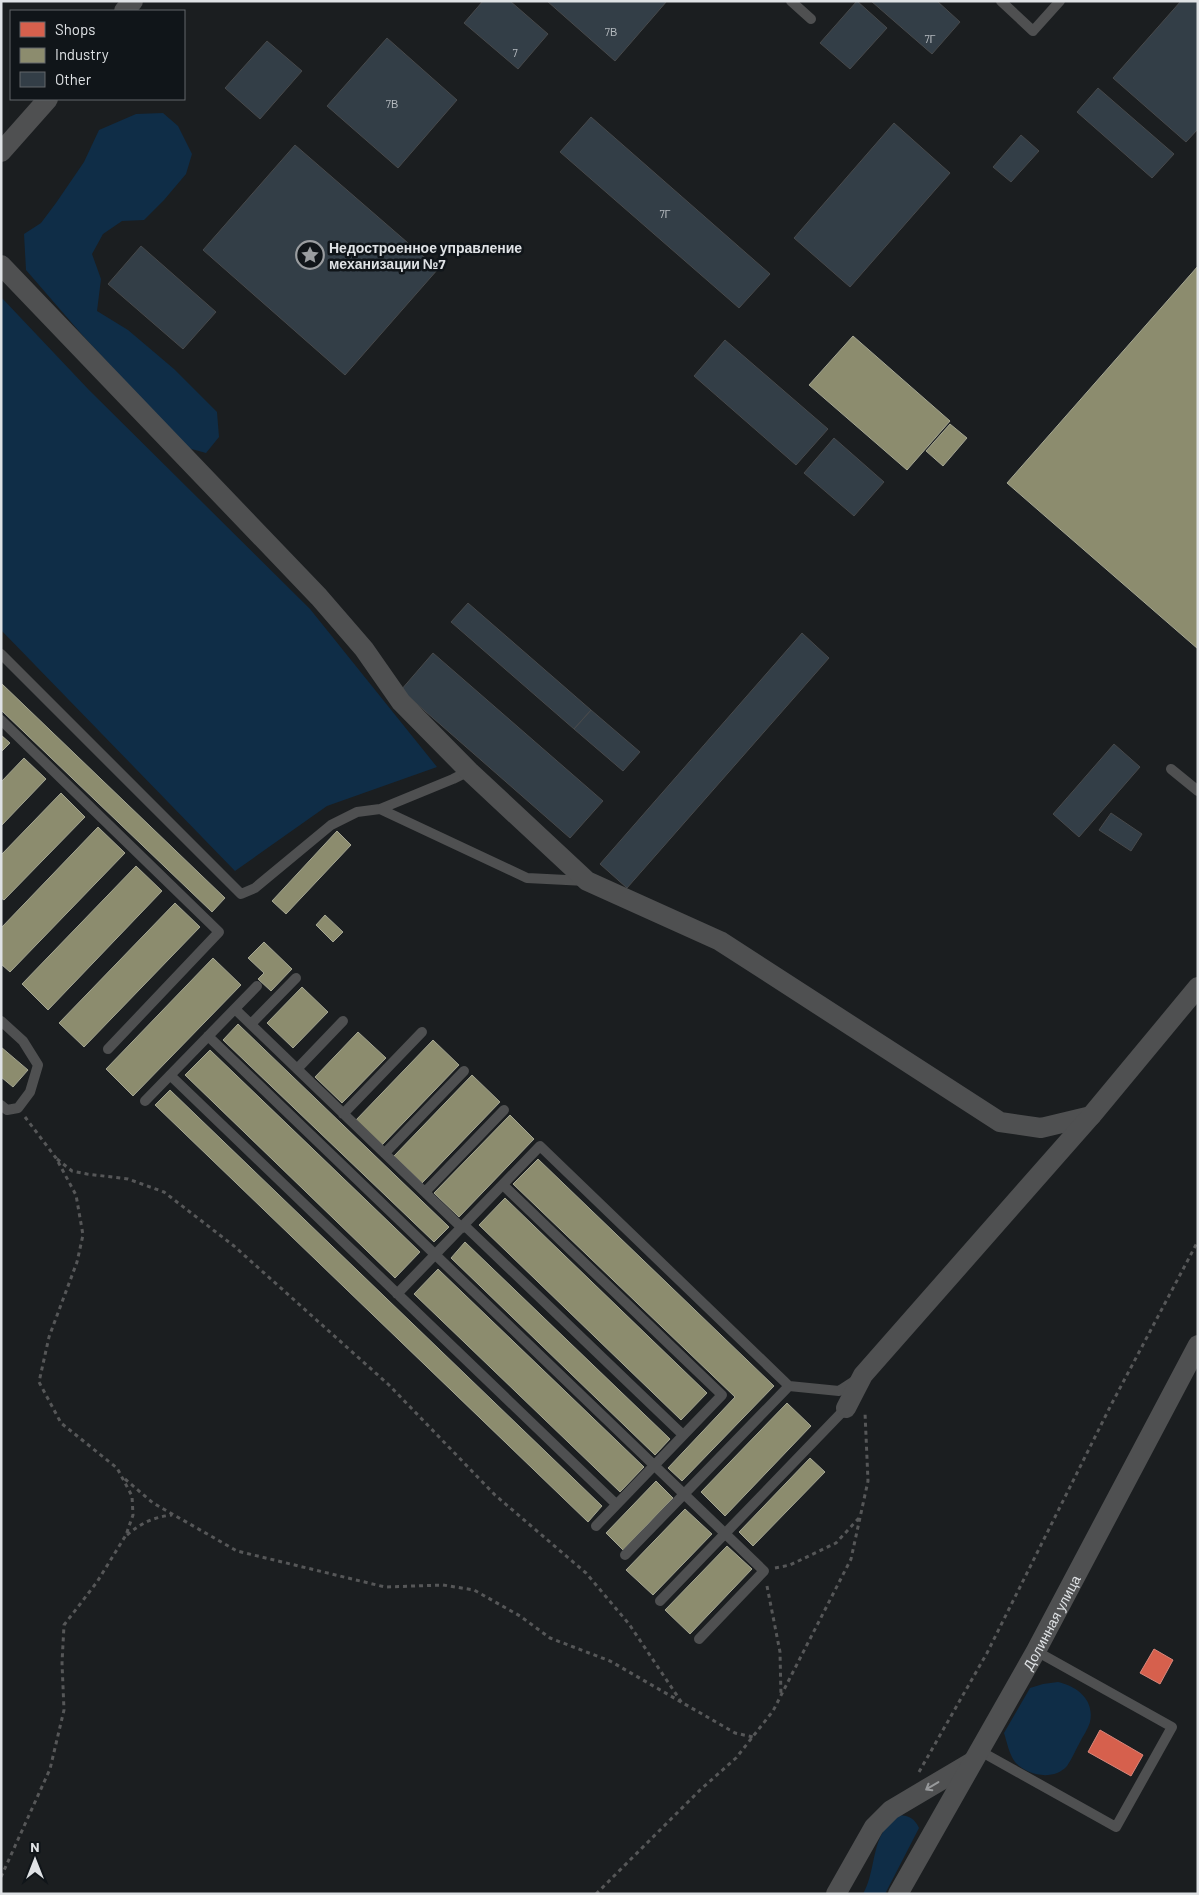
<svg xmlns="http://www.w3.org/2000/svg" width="1199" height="1895" viewBox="0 0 1199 1895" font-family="Barlow,sans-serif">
<rect width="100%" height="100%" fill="#1b1e20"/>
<!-- green -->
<path fill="#0f2d47" d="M163,113l15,13 14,28 -6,20 -22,26 -20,20 -22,1 -19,13 -11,20 9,25 -4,32 31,19 46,39 43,43 2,25 -13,16 -18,-5 -104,-111 -58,-67 -2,-36 17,-11 15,-20 28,-41 15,-32 37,-16z
M1,297l88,93 221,219 127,158 -110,39 -92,65 -234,-241z
M1058,1682c18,4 37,17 32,40 -2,7 -7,14 -10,20 -4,7 -8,17 -13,24 -13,15 -40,10 -52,-4 -6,-8 -8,-20 -11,-29l26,-45 13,-4z
M899,1815c11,1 15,3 20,13l-34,66h-22c15,-27 6,-59 36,-79z"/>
<!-- shops -->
<path fill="#d6604d" stroke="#d9877b" d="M1154,1649l19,11 -13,24 -20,-11z
M1100,1730l43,25 -12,21 -43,-24z"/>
<!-- industry -->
<path fill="#8c8c6e" stroke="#a5a692" d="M1198,266v383l-191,-166z
M853,336l97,85 -43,49 -98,-85z
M950,424l17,14 -24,28 -17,-15z
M1,683l224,215 -13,14 -211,-202z
M1,735l9,8 -9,9z
M24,758l22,21 -45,47v-44z
M61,793l24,24 -81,83 -3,-2v-43z
M98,827l27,26 -115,119 -9,-8v-36z
M337,831l14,14 -65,69 -14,-13z
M136,866l26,25 -114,119 -26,-26z
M175,903l25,24 -116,120 -25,-24z
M325,915l18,17 -10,10 -17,-17z
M264,942l28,27 -21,22 -13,-12 6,-6 -16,-15z
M213,958l28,27 -108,111 -27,-27z
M302,987l26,25 -35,36 -26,-25z
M238,1024l211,203 -15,15 -211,-202z
M358,1032l28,26 -44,45 -27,-26z
M433,1040l26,25 -78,81 -26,-25z
M1,1047l27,23 -15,17 -12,-10z
M210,1050l210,202 -25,26 -210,-203z
M472,1075l28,27 -78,81 -28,-27z
M170,1090l432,416 -14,16 -433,-417z
M510,1115l24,24 -75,78 -25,-24z
M538,1159l236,227 -92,95 -14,-13 67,-71 -222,-213z
M505,1198l202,195 -26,27 -202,-195z
M465,1242l205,197 -15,16 -204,-197z
M438,1269l206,198 -24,25 -206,-198z
M787,1403l24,23 -86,90 -24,-24z
M810,1458l15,14 -72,74 -14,-14z
M656,1481l17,17 -50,52 -17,-17z
M685,1509l27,25 -59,61 -27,-25z
M727,1546l25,23 -62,65 -25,-24z"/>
<!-- building -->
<path fill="#333e47" stroke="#47494b" d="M483,1h27l38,33 -30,35 -54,-46z
M547,1h120l-52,60z
M857,1l30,27 -37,41 -30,-26z
M871,1h66l23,21 -28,32z
M1181,1h17v128l-12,13 -73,-64z
M387,38l70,62 -59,68 -71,-62z
M267,41l35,30 -42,48 -35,-31z
M1098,88l76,66 -22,24 -75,-66z
M591,117l179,157 -31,34 -179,-156z
M894,123l56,50 -100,114 -56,-49z
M1021,135l18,16 -28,31 -18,-15z
M295,145l143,124 -93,106 -142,-125z
M141,246l75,66 -33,37 -75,-65z
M725,340l103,89 -32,36 -102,-89z
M834,438l50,44 -30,34 -50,-43z
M468,603l123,107 -17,19 -123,-107z
M802,633l27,25 -202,230 -27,-24z
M433,653l170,148 -33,37 -169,-148z
M591,710l49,42 -17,19 -49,-42z
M1114,744l26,23 -61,70 -26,-23z
M1111,813l31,21 -11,17 -32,-21z"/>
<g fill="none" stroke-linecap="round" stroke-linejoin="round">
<!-- path -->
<path stroke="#565758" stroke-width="3" stroke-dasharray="4 4" stroke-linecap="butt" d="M57,1159l15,12 15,3 41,5 36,13 70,54 155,139 106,110 91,78 43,51 53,79
M125,1479l28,24 84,48 148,36 58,-2 31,5 46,26 30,22 60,23 125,72 18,4
M127,1535c14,-12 27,-18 45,-20
M775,1568l15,-3 46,-22 23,-25
M767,1586l13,66 1,44
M919,1772l68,-119 124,-248 87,-164
M1,1877l49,-108 14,-59 -2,-47 2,-38 33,-43 29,-47 7,-20 -1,-19 -15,-28 -56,-45 -22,-41 10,-45 28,-75 6,-27 -7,-40 -20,-37 -31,-41
M596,1894l104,-104 36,-32 37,-47 78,-152 17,-78 -3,-68"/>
<!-- lane -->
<path stroke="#4f5051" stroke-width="10" d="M791,1l20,18
M1001,1l32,30 27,-30
M1,654l240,240 14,-6 76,-63 26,-13 23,-3 147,69 59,3
M1,720l218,212 -111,117
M1171,769l27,22
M380,809l73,-30 16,-8
M235,1009l227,219
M1,1021l22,20 15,24 -8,27 -12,16 -11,2 -6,-5
M251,1024l45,-46
M208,1036l556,535 -65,68
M297,1069l46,-48
M171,1076l445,428
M145,1101l112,-115
M343,1114l79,-82
M385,1153l79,-82
M503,1185l219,210 -126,131
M425,1192l79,-82
M464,1225l219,210
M397,1294l143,-148 249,240 50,5 17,-11
M625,1555l164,-169
M660,1601l186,-193
M980,1751l136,76 56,-100 -136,-76"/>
<!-- street -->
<g stroke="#4f5051" stroke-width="20">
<path d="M124,11l9,-10"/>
<path d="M1,152l47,-53"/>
<path d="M1,265l318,332 45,52 37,53 68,69 118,110 133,60 280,181 41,6 50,-12"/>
<path d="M846,1408l17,-33 228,-259 107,-129"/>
<path d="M836,1894l38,-67 17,-17 81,-48"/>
<path id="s1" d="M898,1894l138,-243 162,-306"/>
</g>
</g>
<!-- one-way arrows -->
<defs><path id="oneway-shaft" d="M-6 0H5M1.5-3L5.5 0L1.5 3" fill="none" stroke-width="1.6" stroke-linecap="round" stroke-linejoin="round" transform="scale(1.25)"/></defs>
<use stroke="#97999b" href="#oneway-shaft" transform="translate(932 1786) rotate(149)"/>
<!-- icons -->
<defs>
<symbol id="sight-ring" viewBox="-11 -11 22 22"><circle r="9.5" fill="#101519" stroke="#9a9da0" stroke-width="1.5"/><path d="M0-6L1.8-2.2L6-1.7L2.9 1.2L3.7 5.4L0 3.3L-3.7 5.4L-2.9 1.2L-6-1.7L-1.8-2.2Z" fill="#9a9da0"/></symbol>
</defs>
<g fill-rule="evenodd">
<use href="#sight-ring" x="294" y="239" width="32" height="32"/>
</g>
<g text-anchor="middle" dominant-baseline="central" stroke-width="5" stroke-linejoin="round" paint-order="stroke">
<!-- number labels -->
<g font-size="11" fill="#b4b9be">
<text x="611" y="31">7В</text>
<text x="930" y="38">7Г</text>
<text x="515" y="52">7</text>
<text x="392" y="103">7В</text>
<text x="665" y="213">7Г</text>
</g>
<!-- poi labels -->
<g font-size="14" font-weight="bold" fill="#dfe2e5" stroke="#101519" text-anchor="start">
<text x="329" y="247">Недостроенное управление<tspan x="329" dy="16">механизации №7</tspan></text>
</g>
<!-- street labels -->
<g font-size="14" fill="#dfe2e5" stroke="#101519">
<text stroke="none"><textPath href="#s1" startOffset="312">Долинная улица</textPath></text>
</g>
</g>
<!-- border -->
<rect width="1199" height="1895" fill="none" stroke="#dfe2e5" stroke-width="5"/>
<!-- legend -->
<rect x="10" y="10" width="175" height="90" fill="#101519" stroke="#63676b"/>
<rect x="20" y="22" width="25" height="15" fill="#d6604d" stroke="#63676b"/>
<text x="55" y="35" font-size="15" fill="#dfe2e5">Shops</text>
<rect x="20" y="48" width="25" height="15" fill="#8c8c6e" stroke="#63676b"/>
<text x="55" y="60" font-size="15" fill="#dfe2e5">Industry</text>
<rect x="20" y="72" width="25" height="15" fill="#333e47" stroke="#63676b"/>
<text x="55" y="85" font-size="15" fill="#dfe2e5">Other</text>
<!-- north arrow -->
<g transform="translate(35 1860)" stroke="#101519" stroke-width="4" paint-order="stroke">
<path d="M0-4L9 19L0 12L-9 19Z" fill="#dfe2e5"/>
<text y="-8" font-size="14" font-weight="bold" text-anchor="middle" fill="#dfe2e5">N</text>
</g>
</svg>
